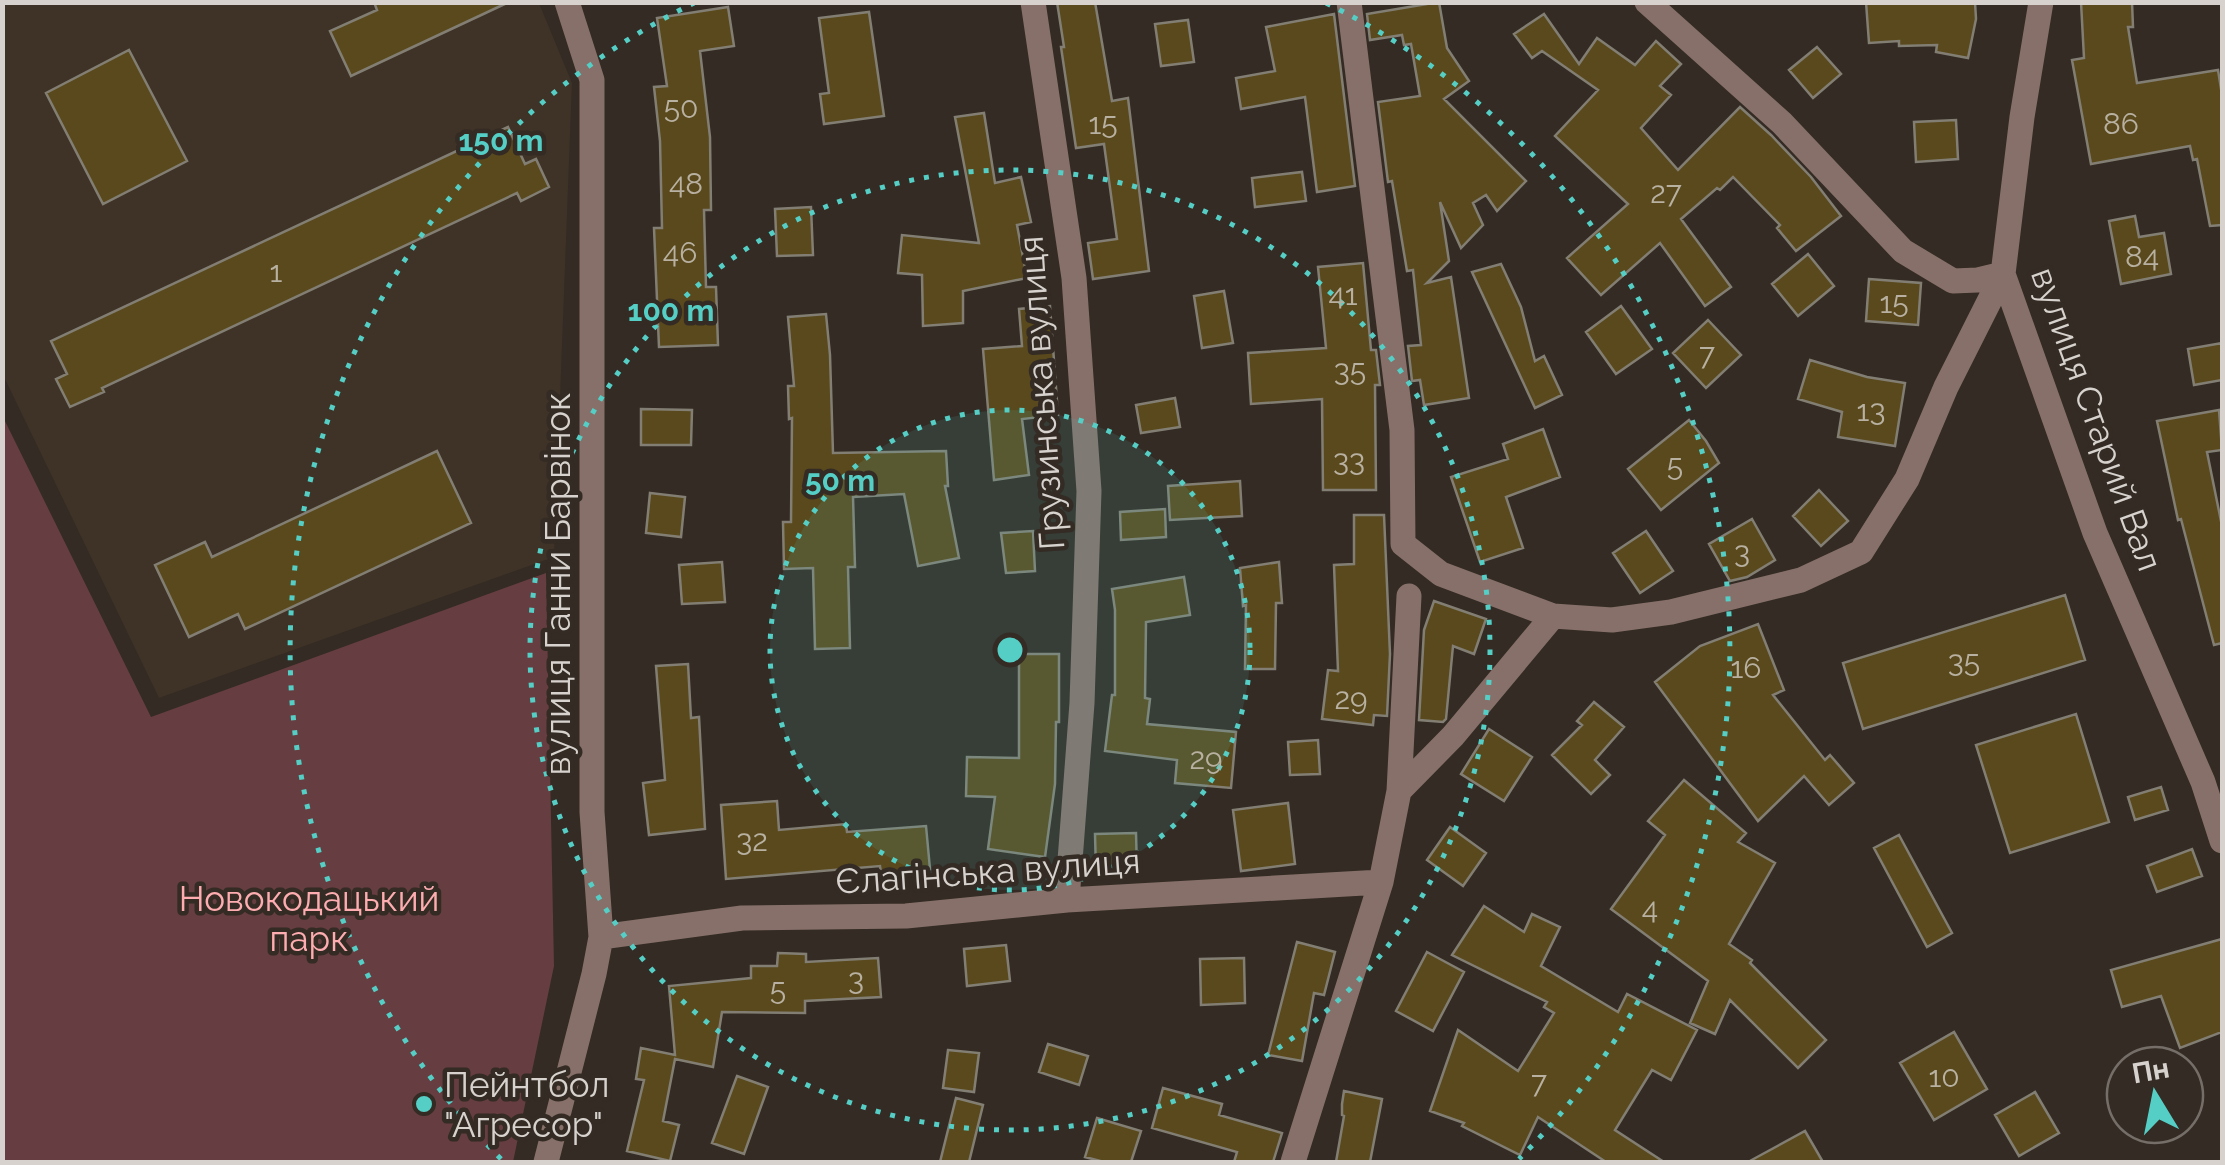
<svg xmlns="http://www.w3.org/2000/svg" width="2225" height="1165" viewBox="0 0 2225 1165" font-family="Raleway,sans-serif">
<rect width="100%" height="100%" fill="#332b24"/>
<!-- built -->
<path fill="#3f3226" d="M3,3h536l33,80 -18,474 -395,141 -156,-323z"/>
<!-- green -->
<path fill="#663d40" d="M2,415l149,302 395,-144 8,393 -41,196h-510z"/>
<!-- building -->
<path fill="#59491c" stroke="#827e73" stroke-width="2.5" d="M374,2h135l-158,74 -21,-45 47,-21z
M1057,2h38l17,99 16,-3 21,173 -56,8 -5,-36 29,-4 -13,-95 -28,4 -15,-101h3z
M1439,2l8,46 22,33 -25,18 82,82 -29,30 -11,-16 -13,8 10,22 -22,23 -21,-46 9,59 -22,22 24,-6 18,121 -45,7 -4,-25 -8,1 -4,-35 13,-1 -8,-75 -6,1 -15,-90 -4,1 -10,-80 42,-6 -9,-52 -7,1 -2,-10 -32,5 -3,-26z
M1866,2h109l1,17 -8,39 -32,-6 1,-7 -38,1v-5l-30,2z
M2081,2h51l1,25h-5l9,56 81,-13 4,25v130l-12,1 -13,-67 -4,1 -3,-14 -99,18 -19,-104 12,-2z
M728,7l6,39 -34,5 10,86 1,73h-7l2,77h10l2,58 -59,2 -5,-119h8l-2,-87 -6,-54 13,-1 -10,-68z
M869,12l15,104 -60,8 -4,-30 9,-1 -10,-75z
M1334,14l21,172 -38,6 -12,-95 -64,12 -5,-31 39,-7 -9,-44z
M1544,14l35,50 18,-26 38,27 21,-24 25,23 -21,22 11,9 -30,33 37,42 62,-63 31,28 40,42 30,39 -45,35 -19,-23 3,-3 -47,-48 -13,13 -3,-2 -36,31 50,68 -26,19 -45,-63 -59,52 -34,-37 61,-54 -73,-68 43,-46 -56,-39 -10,7 -18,-24z
M1188,20l6,42 -33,4 -6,-42z
M1817,47l24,27 -28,24 -24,-28z
M129,50l58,111 -84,43 -57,-111z
M984,113l11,70 26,-6 10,45 -14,3 10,53 -64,13v32l-40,3 -1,-51 -24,-2 4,-38 77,8 -24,-126z
M1956,120l2,39 -42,3 -2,-40z
M508,127l17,37 11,-5 13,28 -28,14 -4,-8 -415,195 2,4 -34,15 -14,-28 11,-5 -16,-33z
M1302,172l4,29 -51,6 -3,-29z
M811,207l2,48 -36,1 -2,-47z
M2135,216l4,21 25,-4 7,41 -50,10 -12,-63z
M1808,254l26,32 -36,30 -26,-32z
M1363,263l8,87h5l4,35h-5l1,105h-53l-1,-91 -71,5 -3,-51 78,-5 -8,-81z
M1501,264l20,43 14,54 9,-5 18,39 -27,13 -63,-136z
M1869,279l52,4 -3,42 -52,-4z
M1224,291l9,52 -31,5 -8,-52z
M1050,306l8,109 -36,4 7,56 -35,5 -11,-131 39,-3 -3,-37z
M1621,306l31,43 -36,25 -30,-42z
M826,314l4,41 3,98 113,-2 2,35h-3l14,72 -41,8 -14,-72 -51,3 2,70h-7l2,81 -35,1 -2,-81 -29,1 -1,-47h8l1,-104 -3,1 -1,-33h6l-6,-69z
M1708,320l33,35 -35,33 -33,-35z
M2222,343v37l-28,5 -6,-36z
M1810,360l57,17 38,6 -10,63 -57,-9 4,-25 -44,-13z
M1175,398l5,29 -39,6 -5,-28z
M641,409l51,1 -1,35h-50z
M2219,410l3,40 -15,2 15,74v117l-8,2 -33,-126 -3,1 -21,-99z
M1689,420l17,21 13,22 -58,47 -33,-41z
M1543,429l17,48 -54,20 17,51 -43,14 -29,-85 57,-18 -5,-15z
M437,451l34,72 -226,106 -7,-15 -49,23 -34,-72 50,-23 7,15z
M1240,481l2,35 -72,4 -2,-34z
M1819,490l29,31 -27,25 -28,-30z
M650,493l35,4 -4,40 -35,-4z
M1165,509l1,28 -45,3 -1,-28z
M1354,515h30l6,139 -3,62 -13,-1 -1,10 -51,-6 6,-49 10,1 -4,-106 20,-1z
M1752,519l23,41 -28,17 -17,4 -21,-37z
M1033,531l2,40 -29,2 -5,-40z
M1646,531l27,40 -33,22 -27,-40z
M722,562l3,40 -43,2 -3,-39z
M1279,562l3,41h-6l-1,66h-30l1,-64 -3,1 -3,-38z
M1184,577l6,38 -44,7 -1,76 5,1 -3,25 89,8 -5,56 -56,-5 2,-23 -72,-9 7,-56h3v-85l-3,-21z
M2065,595l20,65 -222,69 -20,-66z
M1434,601l52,18 -12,35 -21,-8 -7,73 -3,3 -24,-2 5,-90z
M1758,624l26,66 -11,5 52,65 5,-5 24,28 -25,22 -25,-29 -46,45 -103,-139 45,-36z
M1019,654h40v68h-3l-1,62 -10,73 -57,-8 7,-52 -29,-1 1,-39 52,1z
M688,664l3,54 8,-1 6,112 -56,6 -6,-52 22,-3 -9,-114z
M1594,702l30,25 -29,33 15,15 -19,19 -39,-39 30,-30 -5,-4z
M2076,714l33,108 -99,31 -34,-108z
M1489,729l43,28 -28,44 -43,-27z
M1318,740l2,34 -30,1 -2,-33z
M1684,780l62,53 -8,9 37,21 -46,81 23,16 -2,3 76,77 -28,28 -68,-68 -15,34 -25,-11 18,-42 -97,-72 54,-74 -17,-14z
M2161,787l7,23 -33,10 -7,-23z
M777,801l2,29 67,-6 1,8 79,-6 4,43 -49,4 -1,-7 -154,13 -5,-74z
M1288,803l7,61 -54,7 -8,-61z
M1450,827l36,26 -23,33 -36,-26z
M1136,833l1,37 -41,1 -1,-37z
M1899,835l53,98 -25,14 -53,-99z
M2192,849l10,27 -45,16 -10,-26z
M1484,906l40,26 8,-18 28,13 -19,39 77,46 9,-18 70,36 -26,50 -19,-10 -37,60 49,32h-58l-68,-45 -18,38 -58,-29 2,-3 -34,-12 28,-81 60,41 36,-58 -10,-6 3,-5 -95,-47z
M2222,939v93l-42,16 -19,-52 -39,11 -11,-37z
M1297,942l38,10 -11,43 -10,-2 -12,68 -34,-6z
M1006,945l4,36 -43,5 -3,-37z
M1427,952l37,20 -31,59 -37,-20z
M778,953l28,1v8l72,-4 3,39 -76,4v12l-83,-1 -9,55 -38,-8 -12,62 16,4 -9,36 -43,-10 17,-71 -8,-1 5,-31 34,7 -6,-69 82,-8v-12h26z
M1244,958l1,45 -44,2 -1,-46z
M1954,1032l33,57 -53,31 -34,-57z
M1048,1044l40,12 -9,29 -40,-13z
M948,1050l31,3 -5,39 -31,-4z
M737,1076l31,11 -24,67 -32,-11z
M1163,1088l59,16 -3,11 63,18 -9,29h-39l3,-10 -85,-24z
M1344,1091l38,8 -12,63h-34l8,-46 -2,-1v-11z
M2035,1092l24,41 -40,23 -24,-41z
M956,1098l27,7 -14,57h-29z
M1097,1118l44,13 -10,31h-27l-19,-5z
M1805,1131l18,31h-75z"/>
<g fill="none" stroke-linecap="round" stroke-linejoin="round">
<!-- minor -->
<path stroke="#867069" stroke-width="25" d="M1033,2l41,276 15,213 -7,212 -15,197
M1349,2l53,428 1,114 38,30 112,42 59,4 59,-8 130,-32 60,-28 46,-73 39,-92 57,-113
M1647,2l135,121 121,128 50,30 25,-1 25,-6
M2041,2l-19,115 -19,157 92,259 108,249 19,59
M1399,791l54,-55 100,-120
M601,937l141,-19 164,-2 161,-16 314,-18
M546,1162l48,-188 7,-37 -9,-125v-732l-25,-78
M1293,1162l88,-280 18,-91 10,-195"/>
</g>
<!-- distance rings -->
<circle cx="1010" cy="650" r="240" fill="#55cec6" fill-opacity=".12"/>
<g fill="none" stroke="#55cec6" stroke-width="5" stroke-dasharray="5 10">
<circle cx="1010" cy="650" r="240"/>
<circle cx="1010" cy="650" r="480"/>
<path d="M501 1159A720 720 0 0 1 694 3M1326 3A720 720 0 0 1 1519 1159"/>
</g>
<!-- markers -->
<circle fill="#55cec6" stroke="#332b24" stroke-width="4" cx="424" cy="1104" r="10"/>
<g text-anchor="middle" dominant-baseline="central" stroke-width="9" stroke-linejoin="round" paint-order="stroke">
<!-- number labels -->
<g font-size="30" fill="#b8b0a1">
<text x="681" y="107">50</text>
<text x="1103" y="123">15</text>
<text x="2121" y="123">86</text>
<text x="686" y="183">48</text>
<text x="1666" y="192">27</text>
<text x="680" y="252">46</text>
<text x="2142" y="256">84</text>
<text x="276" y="271">1</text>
<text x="1343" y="294">41</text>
<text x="1894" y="302">15</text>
<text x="1707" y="354">7</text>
<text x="1350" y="370">35</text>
<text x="1871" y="410">13</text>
<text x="1349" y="460">33</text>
<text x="1675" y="465">5</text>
<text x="1742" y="552">3</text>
<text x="1964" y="661">35</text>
<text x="1746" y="667">16</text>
<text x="1351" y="698">29</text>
<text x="1206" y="758">29</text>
<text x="752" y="840">32</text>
<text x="1650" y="908">4</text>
<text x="856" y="979">3</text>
<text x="778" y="989">5</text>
<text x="1944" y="1076">10</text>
<text x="1539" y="1082">7</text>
</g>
<!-- street labels -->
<g font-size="35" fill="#d7d2cd" stroke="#332b24">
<text transform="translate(1041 393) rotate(-94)">Грузинська вулиця</text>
<text transform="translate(2097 419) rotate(70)">вулиця Старий Вал</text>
<text transform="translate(557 584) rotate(-90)">вулиця Ганни Барвінок</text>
<text transform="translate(988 871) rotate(-4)">Єлагінська вулиця</text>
</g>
<!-- park labels -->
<g font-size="35" fill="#fdacb0" stroke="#332b24">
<text x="309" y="898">Новокодацький<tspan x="309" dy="40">парк</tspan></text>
</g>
<!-- poi labels -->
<g font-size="35" fill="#d7d2cd" stroke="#332b24" text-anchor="start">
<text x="444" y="1084">Пейнтбол<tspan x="444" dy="40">"Агресор"</tspan></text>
</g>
</g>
<circle cx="1010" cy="650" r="15" fill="#55cec6" stroke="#332b24" stroke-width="5"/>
<g font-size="30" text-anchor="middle" font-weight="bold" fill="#55cec6" stroke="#332b24" stroke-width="9" stroke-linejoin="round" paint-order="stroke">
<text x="501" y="151">150 m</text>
<text x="671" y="321">100 m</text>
<text x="840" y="491">50 m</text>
</g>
<!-- border -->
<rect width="2225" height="1165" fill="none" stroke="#d7d2cd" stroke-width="10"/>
<!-- north arrow -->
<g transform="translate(2155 1095) rotate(350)"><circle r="48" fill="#332b24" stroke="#756e68" stroke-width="2.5"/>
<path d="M0-8L18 38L0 25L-18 38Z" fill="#55cec6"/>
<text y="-15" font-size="28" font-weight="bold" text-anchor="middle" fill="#d7d2cd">Пн</text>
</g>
</svg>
